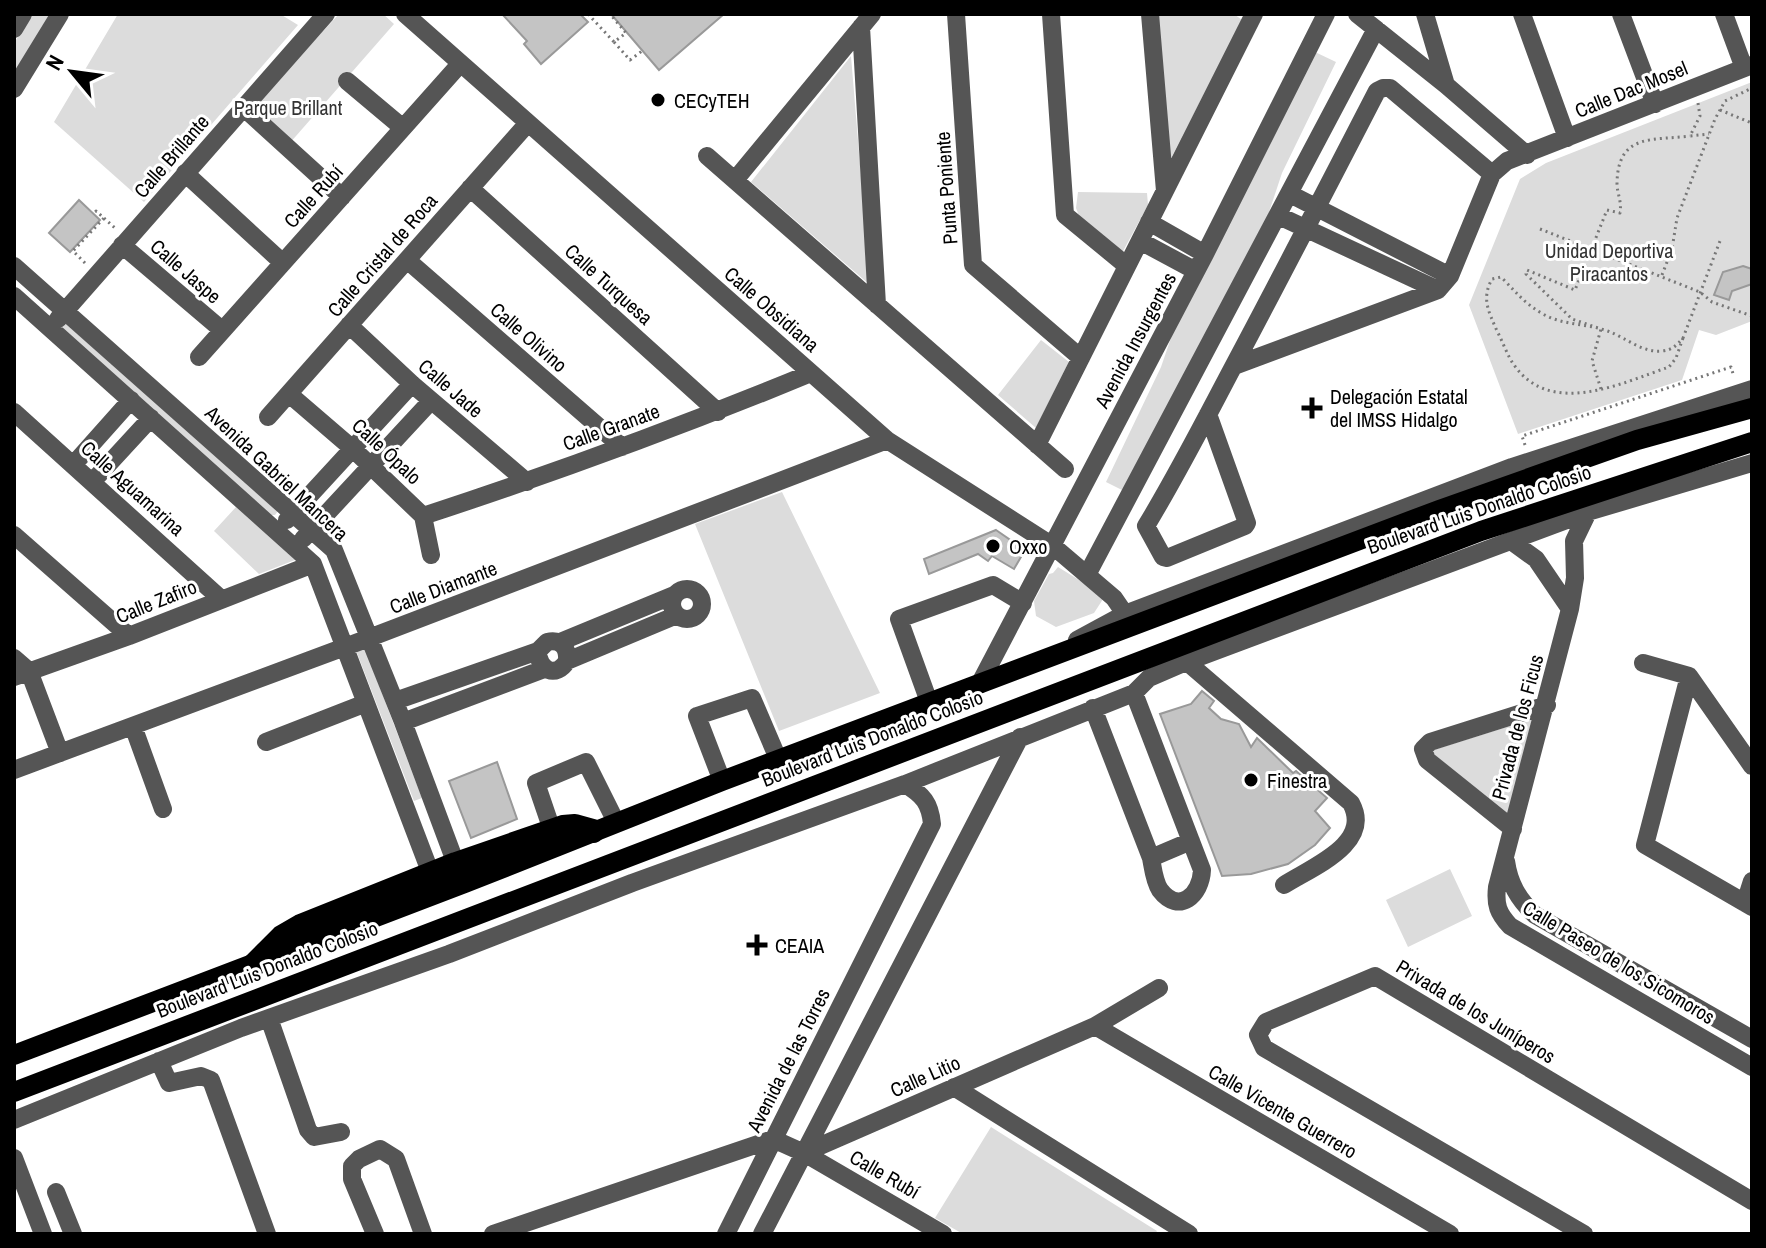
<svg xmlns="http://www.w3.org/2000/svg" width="1766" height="1248" viewBox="0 0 1766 1248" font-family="'Archivo Narrow',sans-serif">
<rect width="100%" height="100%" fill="#fff"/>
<!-- green -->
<path fill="#dcdcdc" d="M32,14h21l-39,63v-34z
M118,14h162l18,11 -154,177 -90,-80z
M339,14h44l11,10 -105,120 -38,-35z
M1157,14h77l8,6 -74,144z
M1315,52l21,10 -54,111 -16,48 -140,271 -20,-10 55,-115 12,-35z
M851,56l19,229 -119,-103z
M1752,82v239l-36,14 -17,-5 -17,50 -164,54 -49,-129 51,-126 26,-16z
M1078,192l69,1 1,12 -26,48 -43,-37 -3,-8z
M64,322l214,189 -3,4h-4l-209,-186z
M1041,340l28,22 -33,66 -38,-33z
M782,492l98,201 -101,38 -84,-207z
M236,507l59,53 -36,14 -45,-43z
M1058,567l47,29 -11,17 -38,14 -20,-11 -2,-15 15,-27 4,-1z
M365,649l57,149 -8,3 -57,-148 -1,-3z
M1532,719l-24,96 -78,-64z
M1450,869l22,47 -64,31 -22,-47z
M991,1127l166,104 -2,3h-192l-28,-16z"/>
<!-- building -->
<path fill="#c4c4c4" stroke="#999" stroke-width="2" d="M502,14h78l8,8 -47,42 -17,-20 3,-3z
M611,14h113l-65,56z
M79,200l21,20 -30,32 -21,-19z
M1743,266l9,3v15l-20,7 -3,9 -15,-5 9,-23z
M996,530l29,20 -11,19 -22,-13 -4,5 -10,-7 -49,20 -5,-15z
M1202,691l12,10 -5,7 12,11 18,5 12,23 6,-9 36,35 3,-2 31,27 -12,13 15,17 -15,17 -27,19 -37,10 -29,2 -62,-162 31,-10z
M497,762l20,57 -46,19 -22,-57z"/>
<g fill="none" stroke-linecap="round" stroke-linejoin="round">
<!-- path -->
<path stroke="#777" stroke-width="3" stroke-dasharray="2 4" stroke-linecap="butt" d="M588,14l26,28 12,-9 -16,-19
M614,42l16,18 12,-9
M1698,103l2,13 -10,20 19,-2
M1720,110l32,13
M104,218l12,11
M1540,229l160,63 12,10 40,14
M85,263l-12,-12 31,-33 -8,-7 -2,3
M1662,275l10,-26 5,-31 38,-99 10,-18 27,-13
M1683,338l-7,20 -7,9c-47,16 -118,51 -155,-2 -7,-10 -11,-23 -17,-34 -8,-19 -16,-32 -5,-52l9,-2c14,14 24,27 42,37 21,12 45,9 67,18 16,6 33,21 52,19 10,-1 14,-5 21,-13l37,-97
M1601,389l-9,-28 9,-32 -29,-10 -46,-45 1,-4 48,20 32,-80 13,3c2,-12 -3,-19 -3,-30 1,-51 37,-42 73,-47
M1525,445l-3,-9 209,-69 3,10"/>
<!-- minor -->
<path stroke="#555" stroke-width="18" d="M405,14l482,426 166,106 61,52 11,16
M956,14l17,251 108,93
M1051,14l14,201 62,51
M1150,14l15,177
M1357,14l89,71 81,70
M1425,14l21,71
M1522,14l45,124
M1621,14l34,90
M1724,14l20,54
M861,27l16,278
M14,29l9,-15
M347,81l56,47
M14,89l46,-75
M243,107l99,90
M707,156l358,313
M185,173l98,90
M1492,174l15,-13 245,-96
M735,180l137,-166
M470,188l248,224
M1290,194l160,82
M1279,216l159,74
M1149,222l56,32
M1140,241l56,30
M122,245l100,85
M407,260l215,187
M14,266l320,284 69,172 53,142
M14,296l299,268 118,310
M58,319l268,-305
M349,325l63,59 115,98
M199,357l261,-293
M289,394l64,55 70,67 8,39
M14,412l207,187
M1208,414l39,109 -2,3 -78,32 -4,-1 -17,-31c31,-51 58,-104 86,-157 49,-92 97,-185 145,-278l6,-3h7l102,86 -42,102 -12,14 -204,76
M268,417l260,-294
M1037,445l217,-431
M74,464l57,-64
M93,481l58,-63
M1588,512l-14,29 1,37 -5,31 -73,278c-2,18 1,26 13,39l242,141
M423,516c131,-43 260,-90 388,-143
M287,520l125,-136
M14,535l115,101
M303,539l128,-138
M1511,541l25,18 34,50
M1088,573l288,-544
M672 604a15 15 0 1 1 30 0a15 15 0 1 1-30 0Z
M1077,640l48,-26 387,-147 240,-78
M560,642l114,-47
M1180,656l171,147c22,41 -39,64 -67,82
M14,658l15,13 31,82
M567,661l110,-46
M1643,663l46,13
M1689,676l-44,169 107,62
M1689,676l63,90
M14,677l115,-41 184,-72
M979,685l226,-431 121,-240
M395,701l143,-50 9,-9c14,-3 21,5 20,19 -11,18 -29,9 -29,-10
M929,702l-30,-83 94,-34 30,18
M1093,708l58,150c2,10 3,23 9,32 19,25 41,5 42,-20l-68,-177
M403,722l141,-53
M133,726l30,83
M266,742l100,-39
M14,770l355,-132 518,-198
M722,781l-25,-65 55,-18 27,63
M1513,829l-86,-69 -4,-11 7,-7 117,-37
M552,830l-16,-47 50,-21 30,60
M1151,858l40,-17
M1506,861c3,22 12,38 29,54l217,124
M1745,903l7,-22
M269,1018l39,112 6,7 27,-5
M1095,1026l355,208
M159,1061l10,22 32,-7 10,4 56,154
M954,1087l235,147
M14,1120l227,-92 208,-74 183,-71 273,-99 229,-91 15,-15 37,-16 402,-150 164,-49
M773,1139l31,14 139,81
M804,1153l291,-127 64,-38
M14,1158l29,76
M56,1192l17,42
M375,1234l-23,-55v-13l7,-7 21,-10 16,10 27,75
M493,1234l280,-95
M726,1234l206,-410c-2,-21 -9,-29 -27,-40
M762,1234l258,-497
M1584,1234l-320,-186 -6,-13 8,-13 109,-46 377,225"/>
<!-- major -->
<path stroke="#000" stroke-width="20" d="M14,1055l451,-172 257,-102 717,-271 198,-70 115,-32
M14,1092l1467,-561 271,-89"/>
<!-- highway -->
<path stroke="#000" stroke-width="24" d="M255,964l27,-27 19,-11 155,-62 107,-37 12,-1 18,5"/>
</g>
<!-- markers -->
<g fill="#000" stroke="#fff" stroke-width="3">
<circle cx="658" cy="100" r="8"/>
<path d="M1308 396h8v8h8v8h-8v8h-8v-8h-8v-8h8z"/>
<circle cx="993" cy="546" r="8"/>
<circle cx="1251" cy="780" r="8"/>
<path d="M753 933h8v8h8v8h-8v8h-8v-8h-8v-8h8z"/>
</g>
<g text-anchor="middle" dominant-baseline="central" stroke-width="6" stroke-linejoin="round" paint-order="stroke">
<!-- street labels -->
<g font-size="20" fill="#000" stroke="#fff">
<text transform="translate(1631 89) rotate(-22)">Calle Dac Mosel</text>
<text transform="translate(171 156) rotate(-49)">Calle Brillante</text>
<text transform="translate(946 188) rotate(-94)">Punta Poniente</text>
<text transform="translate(313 196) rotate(-48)">Calle Rubí</text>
<text transform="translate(382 255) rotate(-49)">Calle Cristal de Roca</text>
<text transform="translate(186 271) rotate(41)">Calle Jaspe</text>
<text transform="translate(609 284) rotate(42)">Calle Turquesa</text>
<text transform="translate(772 309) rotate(41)">Calle Obsidiana</text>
<text transform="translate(529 337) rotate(41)">Calle Olivino</text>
<text transform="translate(1135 340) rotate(-62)">Avenida Insurgentes</text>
<text transform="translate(451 388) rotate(41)">Calle Jade</text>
<text transform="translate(611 427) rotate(-20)">Calle Granate</text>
<text transform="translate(387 451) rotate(43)">Calle Ópalo</text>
<text transform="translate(277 473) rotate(43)">Avenida Gabriel Mancera</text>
<text transform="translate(133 488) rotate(42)">Calle Aguamarina</text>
<text transform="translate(1479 509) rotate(-19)">Boulevard Luis Donaldo Colosio</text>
<text transform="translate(443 587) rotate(-21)">Calle Diamante</text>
<text transform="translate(156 601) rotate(-22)">Calle Zafiro</text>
<text transform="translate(1517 727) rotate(-75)">Privada de los Ficus</text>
<text transform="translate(872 738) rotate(-21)">Boulevard Luis Donaldo Colosio</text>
<text transform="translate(1619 962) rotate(31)">Calle Paseo de los Sicomoros</text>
<text transform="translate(267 969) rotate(-21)">Boulevard Luis Donaldo Colosio</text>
<text transform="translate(1476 1011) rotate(31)">Privada de los Juníperos</text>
<text transform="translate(788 1060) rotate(-63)">Avenida de las Torres</text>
<text transform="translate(925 1076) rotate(-24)">Calle Litio</text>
<text transform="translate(1283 1111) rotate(30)">Calle Vicente Guerrero</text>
<text transform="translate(885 1174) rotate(30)">Calle Rubí</text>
</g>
<!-- poi labels -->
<g font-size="20" fill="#000" stroke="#fff" text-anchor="start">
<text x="674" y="100">CECyTEH</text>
<text x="1330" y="396">Delegación Estatal<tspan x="1330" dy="23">del IMSS Hidalgo</tspan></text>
<text x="1009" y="546">Oxxo</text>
<text x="1267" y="780">Finestra</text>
<text x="775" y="945">CEAIA</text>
</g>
<!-- park labels -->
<g font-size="20" fill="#333" stroke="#fff">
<text x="288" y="107">Parque Brillant</text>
<text x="1609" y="250">Unidad Deportiva<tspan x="1609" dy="23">Piracantos</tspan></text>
</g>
</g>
<!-- border -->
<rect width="1766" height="1248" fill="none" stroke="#000000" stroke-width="32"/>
<!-- north arrow -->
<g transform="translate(72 72) rotate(299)" stroke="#ffffff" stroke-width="6" paint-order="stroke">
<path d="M0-6L14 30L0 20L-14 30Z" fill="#000000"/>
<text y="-12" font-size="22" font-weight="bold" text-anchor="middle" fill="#000000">N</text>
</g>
</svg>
